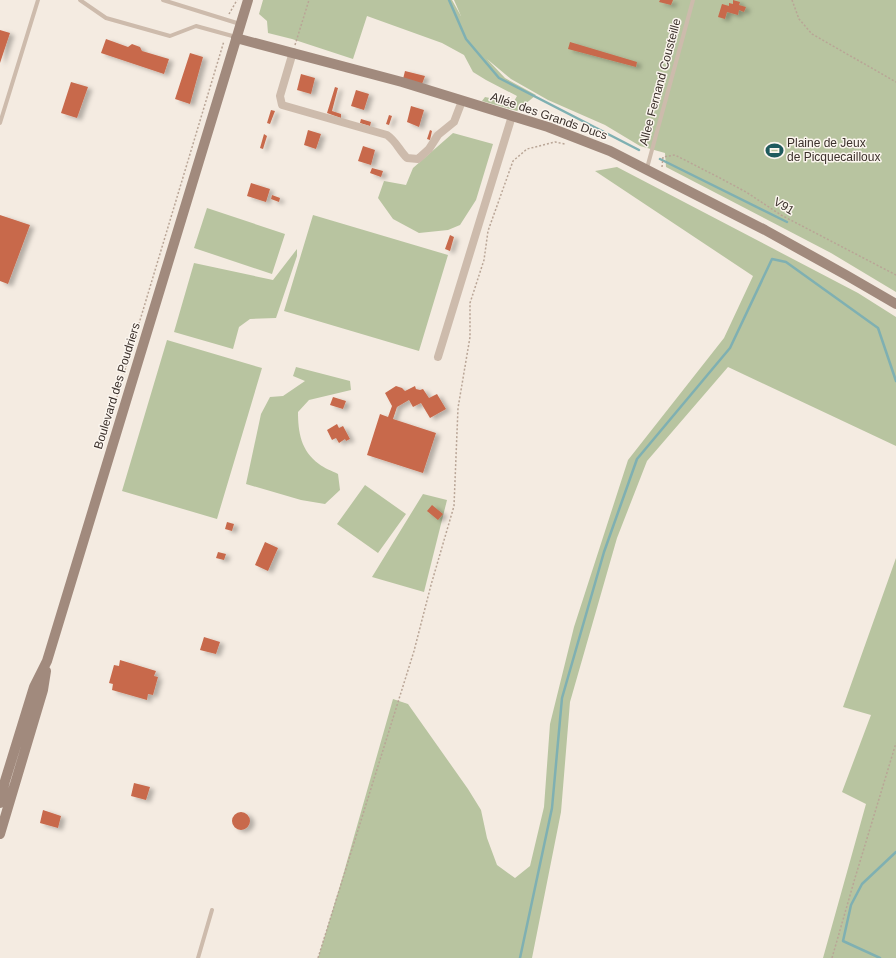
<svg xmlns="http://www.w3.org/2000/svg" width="896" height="958" viewBox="0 0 896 958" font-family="Helvetica,sans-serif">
<defs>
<filter id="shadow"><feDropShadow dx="4.5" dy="2.5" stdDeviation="2" flood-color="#0004"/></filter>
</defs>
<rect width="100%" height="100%" fill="#f4ebe1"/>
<!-- green -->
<path fill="#b8c4a0" d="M263,0h189l9,16 -7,-16h442v292l-65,-39 -165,-86 -1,-14 -25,-7 -35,-21 -57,-25 -37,-21 -24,-20 18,19 31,17 -19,16 -35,-10 3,-4 28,6 4,-7 -31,-16 -13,-8 -9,-17 -22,-12 -75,-27 -14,43 -61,-20 -24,-6 -1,-12 -8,-7z
M453,133l40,11 -17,56 -16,25 -12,5 -29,3 -26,-14 -15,-21 6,-17 22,4 7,-17z
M617,167l241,126 38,24v129l-168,-79 -81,94 -30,77 -47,164 -9,110 -29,146h-214l24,-79 51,-180 15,5 60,85 13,21 6,28 10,27 18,13 15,-12 14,-59 6,-83 24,-97 54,-167 96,-122 29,-62 -158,-105z
M207,208l78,26 -13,40 -78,-26z
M313,215l135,40 -29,96 -135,-40z
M297,249v7l-21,62 -26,1 -11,8 -6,22 -59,-17 20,-69 79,17z
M167,340l95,28 -45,151 -95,-28z
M296,367l54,14 1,9 -42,10 -11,12c0,20 3,39 21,52 5,4 13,7 19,10l2,16 -15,14 -24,-4 -55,-16 15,-70 9,-17 13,-1 22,-15 -12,-5z
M365,485l41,29 -28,39 -41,-29z
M423,494l24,6 -23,92 -52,-15z
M896,558v400h-73l43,-154 -24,-12 29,-77 -28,-8z"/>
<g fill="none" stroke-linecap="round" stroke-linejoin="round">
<!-- stream -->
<path stroke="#7fb0b2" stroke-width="2.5" d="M449,0l17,39 33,39 140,72
M660,159l127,63
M520,958l32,-150 10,-110 42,-146 33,-93 93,-111 42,-89 14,3 92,66 18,53
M880,958l-37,-17 8,-36 11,-21 34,-32"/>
</g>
<!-- building -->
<path fill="#c8694b" filter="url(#shadow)" d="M660,0h13l-2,5 -12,-3z
M733,0l7,2 -1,3 7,2 -2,5 -5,-2 -1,5 -11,-3 -2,7 -7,-2 4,-13 7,2v-3l4,1z
M0,30l10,3 -10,30z
M106,39l22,8 4,-3 8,3 2,4 27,8 -5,15 -63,-21z
M570,42l67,20 -1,5 -68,-18z
M190,53l13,4 -13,47 -15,-5z
M405,71l20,5 -3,8 -19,-5z
M301,74l14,4 -4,16 -14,-4z
M71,82l17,5 -11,31 -16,-5z
M335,87l3,1 -6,23 9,3v4l-14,-5z
M356,90l13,4 -5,16 -13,-4z
M411,106l13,4 -5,17 -12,-5z
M271,110l4,1 -5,13 -3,-1z
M389,115l3,1 -3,9 -3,-1z
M361,119l10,3 -1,4 -10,-3z
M308,130l13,4 -5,15 -12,-4z
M430,130l2,1 -2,9 -3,-1z
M264,134l3,2 -4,13 -3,-1z
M363,146l12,4 -4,15 -13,-4z
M372,168l11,3 -2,6 -11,-4z
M251,183l19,6 -4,13 -19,-6z
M272,195l8,3 -1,4 -8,-3z
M0,215l30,10 -22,59 -8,-3z
M450,235l4,2 -4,14 -5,-2z
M396,386l6,2 3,3 10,-5 1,3 4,1 3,-1 6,9 8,-4 9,15 -16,9 -9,-15 -8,4 -4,-7 -12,7 -4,12 43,14 -13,40 -56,-18 13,-41 8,3 4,-11 -7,-13z
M333,397l13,4 -3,8 -13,-4z
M337,424l2,4 4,-2 7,13 -4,2 -1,-2 -6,4 -3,-5 -4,2 -5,-10z
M432,505l11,9 -5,6 -11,-9z
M227,522l7,2 -2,7 -7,-2z
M265,542l13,6 -10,23 -13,-6z
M218,552l8,2 -2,6 -8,-2z
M204,637l16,5 -4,12 -16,-4z
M120,660l36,11 -2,5 4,1 -5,18 -5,-1 -1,6 -35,-10 1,-6 -4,-1 5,-18 5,1z
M134,783l16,4 -4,13 -15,-4z
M43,810l18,6 -3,12 -18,-5z
M232 821a9 9 0 1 1 18 0a9 9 0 1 1-18 0Z"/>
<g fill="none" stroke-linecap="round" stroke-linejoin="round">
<!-- path -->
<path stroke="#b9a596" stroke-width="1.5" stroke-dasharray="2 2" stroke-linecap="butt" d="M792,0l7,19 13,15 84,48
M229,14l8,-14
M295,45l14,-45
M662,167l1,-10 12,-2 43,22 28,15 35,23 115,60
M110,420l114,-379
M318,958l96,-307 17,-66 23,-79 4,-98 12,-71v-34l14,-43 4,-29 25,-70 14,-12 28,-7 10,2
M832,958l23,-80 41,-135"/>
<!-- lane -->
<path stroke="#cdbbac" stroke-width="4" d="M80,0l26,18 64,18 26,-10 40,11
M163,0l77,24
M0,123l38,-123
M647,168l46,-168
M198,958l14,-48"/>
<!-- street -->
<path stroke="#cdbbac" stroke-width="8" d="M293,52l-13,44 2,9 105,30c9,6 12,15 20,23l11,1 11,-10 9,-14 16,-13 8,-21
M438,357l74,-241"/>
<!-- secondary -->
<path stroke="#a18a7d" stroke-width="10" d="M236,38l166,44 146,45 62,24 155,79 81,45 50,29
M0,803l5,-22 29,-94 13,-26 201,-661
M0,834l43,-144 3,-19"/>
</g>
<!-- icons -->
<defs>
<symbol id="stadium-bare" viewBox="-9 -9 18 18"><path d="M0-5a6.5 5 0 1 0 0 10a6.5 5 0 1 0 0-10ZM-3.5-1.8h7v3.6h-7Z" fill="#1f5a5e" stroke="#fbf5ee" stroke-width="2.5" paint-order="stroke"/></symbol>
</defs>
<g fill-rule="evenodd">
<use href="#stadium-bare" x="762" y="138" width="25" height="25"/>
</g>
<g text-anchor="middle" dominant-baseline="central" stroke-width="3" stroke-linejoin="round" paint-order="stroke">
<!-- street labels -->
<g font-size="12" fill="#3b302b" stroke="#fbf5ee">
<text transform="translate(660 82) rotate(-75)">Allee Fernand Cousteille</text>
<text transform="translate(549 116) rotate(19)">Allée des Grands Ducs</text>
<text transform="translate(784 206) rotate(31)">V91</text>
<text transform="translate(117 386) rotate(-73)">Boulevard des Poudriers</text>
</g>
<!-- poi labels -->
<g font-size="12" fill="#3b302b" stroke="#fbf5ee" text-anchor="start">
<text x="787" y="143">Plaine de Jeux<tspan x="787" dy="14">de Picquecailloux</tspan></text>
</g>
</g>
</svg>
